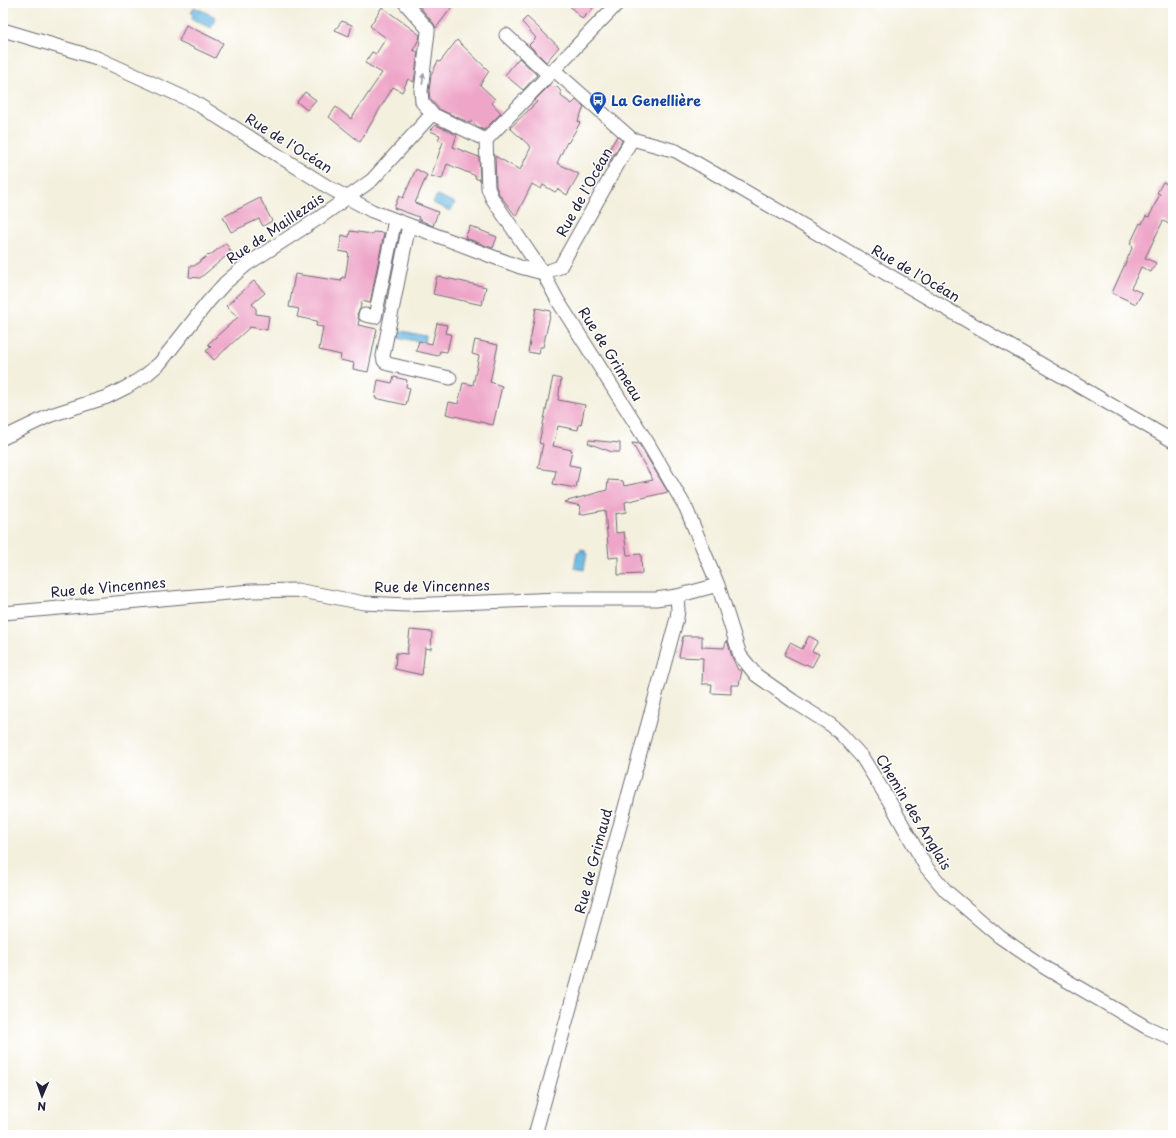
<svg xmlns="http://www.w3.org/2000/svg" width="1176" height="1138" viewBox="0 0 1176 1138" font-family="'Playpen Sans',sans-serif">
<rect width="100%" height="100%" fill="#fff"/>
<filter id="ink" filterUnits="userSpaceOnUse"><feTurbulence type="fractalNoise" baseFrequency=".025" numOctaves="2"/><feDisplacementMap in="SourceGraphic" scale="8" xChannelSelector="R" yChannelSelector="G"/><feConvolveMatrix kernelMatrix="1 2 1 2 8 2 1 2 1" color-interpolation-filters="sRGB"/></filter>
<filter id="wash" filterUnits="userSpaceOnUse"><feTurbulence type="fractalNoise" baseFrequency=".012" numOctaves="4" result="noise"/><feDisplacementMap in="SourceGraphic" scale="16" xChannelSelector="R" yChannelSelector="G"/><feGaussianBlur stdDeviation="0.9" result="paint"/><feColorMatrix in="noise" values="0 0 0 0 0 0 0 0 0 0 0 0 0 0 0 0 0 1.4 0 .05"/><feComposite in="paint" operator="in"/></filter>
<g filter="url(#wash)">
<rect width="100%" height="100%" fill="#f4f0de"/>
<!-- water -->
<path fill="#64b6e0" stroke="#436c8e" d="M194,7l22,10 -5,11 -20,-9 2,-4 -2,-3z
M437,195l18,8 -5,8 -17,-8z
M397,330l29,6 -1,7 -29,-6z
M581,549l4,1v3l2,1 -3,16 -10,-2 3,-16 3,1z"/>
<g id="blocks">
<!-- building -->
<path fill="#eea5c7" d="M421,3h34l-19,25 -2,-4 -15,-18z
M567,3h31l-16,16z
M382,7l38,28 -1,4 -6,11 5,2 -4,30 -6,-3 -6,13 -9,-5 -33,55 -31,-25 7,-10 15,12 31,-46 -17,-10 7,-11 4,2 10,-16 -16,-12z
M527,17l32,30 -13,15 -17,-17 7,-7 -14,-16z
M342,21l10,4 -3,11 -14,-6z
M186,25l37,18 -8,15 -36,-17z
M457,40l32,31 -9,14 15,14 -3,4 9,10 -17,17 -5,-2 -7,-7 -2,2 -31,-14 -9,-10 -1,-8 2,-16 7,-14 2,1z
M519,58l18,17 -14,15 -18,-15z
M549,86l8,1 3,3 2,7 10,7 4,-4 8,7 -6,14 2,2 -12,20 -1,-1 -10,21 22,11 -12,21 -9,-6 -3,3 -12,-7 -2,4 -9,-5 -16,32 -17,-22 -3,-8 -1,-30 25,14 11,-23 -21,-19 27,-26 -2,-2z
M305,92l11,8 -9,10 -10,-8z
M436,125l21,10 -4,12 26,10 1,23 -5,-2 1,-2 -29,-12 -5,15 -11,-3 12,-34 -5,-2 2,-5 -10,-4z
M617,136l5,5 -13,22 -6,-3z
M416,169l11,6 -12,28 23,9 -5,14 -15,-7 1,-2 -25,-9 5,-12 4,2z
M1163,182l10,5v39l-10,-5 -18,37 11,5 -5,9 -10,-5 -5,11 -5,10 11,5 -6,11 -24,-11 21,-47 -3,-2 10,-21 2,1 4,-8 3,1 11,-23 -3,-1z
M260,198l12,23 -9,5 -4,-7 -28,13 -8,-15z
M470,226l27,11 -4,11 -28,-10z
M350,231l22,3 1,-2 11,1 -14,70 -8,-2 -2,8 -3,5 2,6 -1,5 19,4 -9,43 -15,-3 1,-6 -14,-3 1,-5 -22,-5 4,-23 -7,-1 1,-5 -20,-4 2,-8 -10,-2 6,-33 46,7 1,-4 3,1 4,-25 -10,-2 3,-16 7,2z
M226,243l5,9 -31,26 -11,-1 1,-11h4l14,-11 1,1z
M437,276l49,11 -4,18 -49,-11z
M254,281l11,12 -13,11 4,5v5l13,2 -2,14 -17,-3 -36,33 -8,-9 5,-4 -3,-3 30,-27 -12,-11z
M536,308l15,3 -8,36h-3l-1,7 -11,-2z
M437,323l10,2 -2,8 6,1 -4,18 -7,-1 -2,5 -22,-5 3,-10 13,3z
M475,340l23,5 -8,37 12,4 -9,39 -47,-11 3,-12 9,2 5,-21 10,2 6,-29 -7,-2z
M394,377l13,3 -1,7 4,1 -4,17 -31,-7 3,-18 14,3z
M553,377l8,2 -3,21 27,5 -4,20 -2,-1 -1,6 -20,-4 -5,20 19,4 -3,15 11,2 -4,21 -23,-4 3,-13 -18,-3 5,-24 -4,-1z
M589,440l31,3v9h-8l-24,-9z
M632,443l7,1 29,48 -43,10 1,10 -11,2 1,19 8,-1 3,23 14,-1 1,20 -24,1v-18l-9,1 -4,-48 -26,5 2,-9 -17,-4 43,-12 1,-10 15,1 1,5 29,-6z
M410,630l22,2 -1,17 -6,-1 -3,27 -27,-6 1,-16 11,1z
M683,636h19v11l22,1 3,-8 5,17 6,13h4l-3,15h-8v9l-20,-1 1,-9h-10l1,-26 -24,-1z
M809,636l9,5 -6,10 7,3 -7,13 -6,-3 -1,1 -21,-10 6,-12 12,6z"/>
</g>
</g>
<g filter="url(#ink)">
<use href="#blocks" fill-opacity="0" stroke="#6c6a74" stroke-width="1"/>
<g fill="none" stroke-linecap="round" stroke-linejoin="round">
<defs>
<path id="minor" d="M405,3l23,26v3l-7,59 1,11 10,12
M3,30l94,28 97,44 134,85 44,24 148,56 23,6 17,-6 72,-128 44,12 497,290
M506,35l43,40
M554,70l78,69
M486,140l2,48 4,10 51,75 15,28 91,144 37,63 32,77 22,70 16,20 37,26 38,24 10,9 21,23 29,47 35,63 20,24 54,46 47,32 99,58 27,12
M409,225l-26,131 1,5 4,3 62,14
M365,315l10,2 20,-97
M3,438l48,-23 56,-18 20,-10 19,-12 14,-12 48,-61 17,-19 21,-18 73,-47 53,-38 60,-66 54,26 132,-137
M3,613l248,-22 46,-1 67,13 43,2 152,-6h97l21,-3 41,-11
M535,1135l142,-517 1,-8 -1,-14"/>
</defs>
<!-- minor casing -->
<use href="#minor" stroke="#6c6a74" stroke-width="15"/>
<!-- minor -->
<use href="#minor" stroke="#fff" stroke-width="13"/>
</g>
<!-- one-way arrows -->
<defs><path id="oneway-solid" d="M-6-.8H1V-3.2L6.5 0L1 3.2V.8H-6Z"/></defs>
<use fill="#9c9ca7" href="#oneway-solid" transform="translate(423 79) rotate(-83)"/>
</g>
<!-- icons -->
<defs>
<symbol id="bus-pin" viewBox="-11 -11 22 30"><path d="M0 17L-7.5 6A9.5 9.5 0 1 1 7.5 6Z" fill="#1a4fb4" stroke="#fff"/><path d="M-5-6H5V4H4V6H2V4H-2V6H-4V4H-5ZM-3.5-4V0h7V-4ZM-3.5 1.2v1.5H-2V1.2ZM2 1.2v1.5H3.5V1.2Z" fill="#fff"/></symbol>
</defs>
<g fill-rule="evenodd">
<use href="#bus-pin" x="588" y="90" width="20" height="27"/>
</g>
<g text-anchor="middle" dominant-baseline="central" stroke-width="3" stroke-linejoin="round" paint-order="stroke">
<!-- transit labels -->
<g font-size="14" font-weight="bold" fill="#164399" stroke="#fff" text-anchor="start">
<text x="611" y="100">La Genellière</text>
</g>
<!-- street labels -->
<g font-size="14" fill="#22223b" stroke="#fff">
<text transform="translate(289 143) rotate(32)">Rue de l'Océan</text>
<text transform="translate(584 192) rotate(-61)">Rue de l'Océan</text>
<text transform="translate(275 228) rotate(-34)">Rue de Maillezais</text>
<text transform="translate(916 273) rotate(30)">Rue de l'Océan</text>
<text transform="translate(611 354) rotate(58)">Rue de Grimeau</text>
<text transform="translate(432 586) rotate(-1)">Rue de Vincennes</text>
<text transform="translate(108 587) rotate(-5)">Rue de Vincennes</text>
<text transform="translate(914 812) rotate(59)">Chemin des Anglais</text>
<text transform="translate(593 861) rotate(-75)">Rue de Grimaud</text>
</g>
</g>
<!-- margin -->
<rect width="1176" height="1138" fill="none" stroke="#fff" stroke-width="16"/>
<!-- north arrow -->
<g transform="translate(42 1096) rotate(182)" stroke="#ffffff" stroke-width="3" paint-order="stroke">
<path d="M0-3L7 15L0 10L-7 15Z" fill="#22223b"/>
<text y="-6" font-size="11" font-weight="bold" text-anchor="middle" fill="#22223b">N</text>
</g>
</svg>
